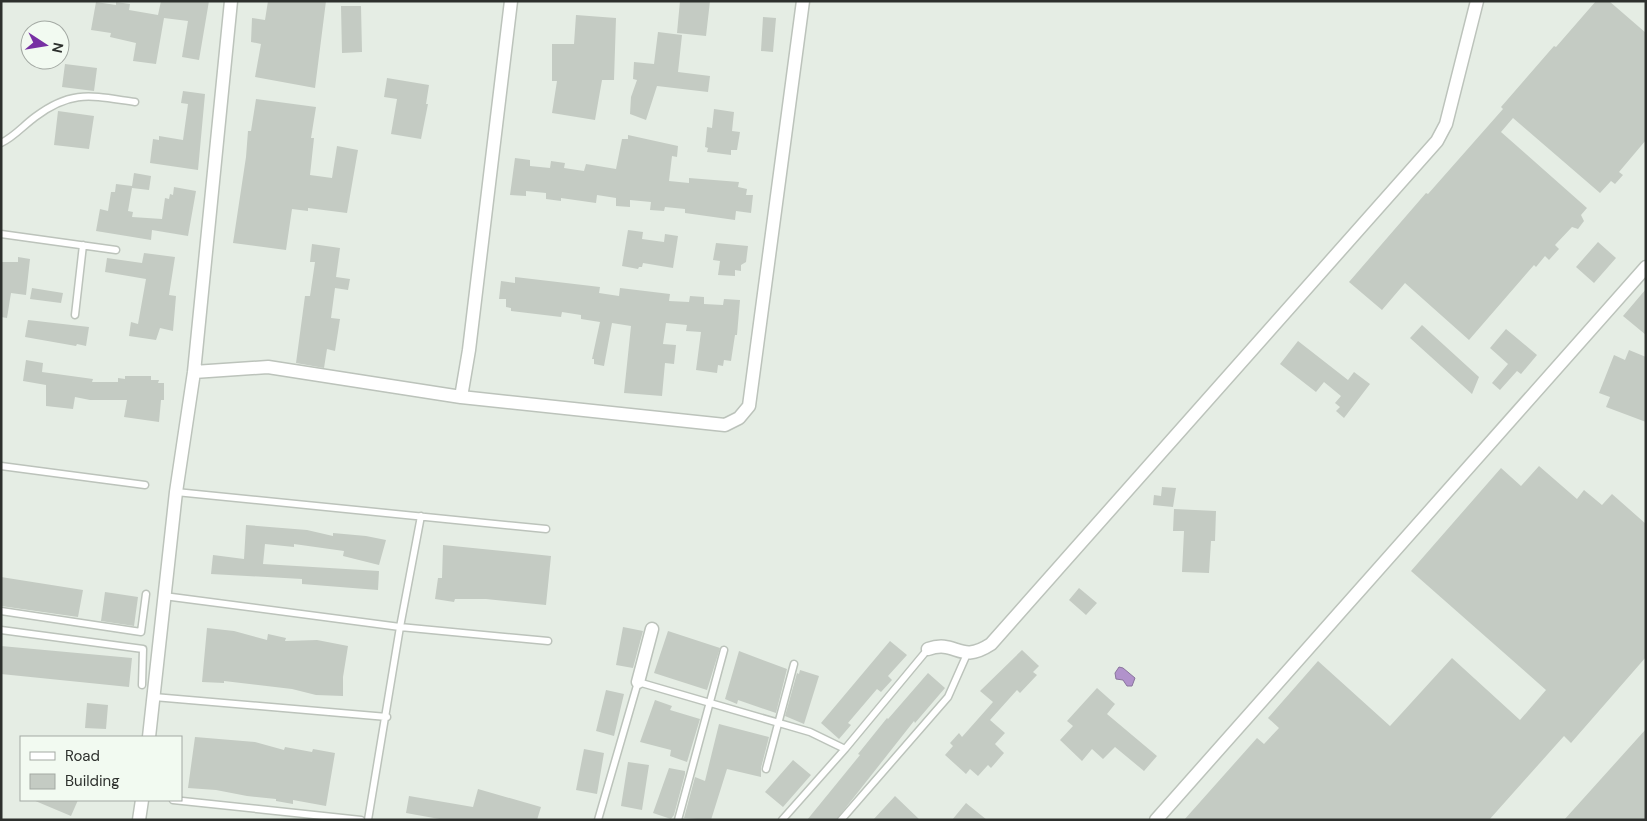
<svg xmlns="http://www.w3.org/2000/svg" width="1647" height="821" viewBox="0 0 1647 821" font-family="'DM Sans',sans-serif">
<rect width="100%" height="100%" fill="#e5ede4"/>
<!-- water -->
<path fill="#b192cb" stroke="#89759c" d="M1119,667l4,1 12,10 -3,8h-5l-4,-6 -7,-1 -1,-6z"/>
<!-- building -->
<path fill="#c4cbc3" d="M161,1h48l-10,59 -17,-3 6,-36 -24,-3 -8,46 -23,-3 3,-18 -26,-6 1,-4 -20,-3 5,-28 20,3v-3l14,2 -1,6 29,5z
M268,1h58l-11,87 -60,-11 6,-33 -10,-2 1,-24 13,2z
M680,1h30l-4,35 -29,-3z
M1596,1h13l37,32v107l-27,32 4,3 -8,9 -4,-3 -11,12 -87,-75 -12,14 86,76 -6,7 3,6 -6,8 -6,-2 -17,18 4,4 -10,11 -4,-4 -9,11 -2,-2 -65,75 -64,-57 -23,27 -33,-28 77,-89 2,1 75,-85 -2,-2 53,-61 2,1z
M341,6h20l1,46 -20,1z
M576,15l40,3 -2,62h-12l-7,40 -43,-7 5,-32h-5v-37h22z
M763,17l13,1 -3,34 -12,-1z
M658,32l24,3 -4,37 32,4 -2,16 -51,-6 -11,34 -16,-6 1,-17 6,-17 -4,-1 1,-17 20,2z
M65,64l32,4 -3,23 -32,-4z
M387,78l42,7 -3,19h2l-7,35 -30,-5 6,-35 -13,-2z
M183,91l22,3 -7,76 -48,-7 3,-24 6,1v-4l24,4 5,-36 -7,-1z
M256,99l60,8 -5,31h3l-4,37 22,3 5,-32 21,4 -11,63 -39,-5v3l-16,-2 -6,41 -53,-7 13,-86 2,-26h3z
M714,109l20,3 -2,19 8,1 -3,18h-6v5l-24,-3 1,-4 -3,-1 2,-20 5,1z
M58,111l36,5 -5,33 -35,-4z
M628,135l50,11 -1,11 -5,-1 -3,25 20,2v-5l50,4 -1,5 9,2 -1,6h7l-2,18 -15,-2 -1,9 -50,-7v-4l-20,-2 -1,4 -14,-1 1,-8 -21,-2v7l-14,-1v-8l-19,-3 -1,8 -35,-5v3l-15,-2v-6l-20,-2v5l-16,-1 5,-37 15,2v6l20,2 1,-7 14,2 -1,5 20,3 2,-7 30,5 6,-30h6z
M134,173l17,3 -2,14 -17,-2 -4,23 5,1 -1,5 30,2 3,-21 4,1 1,-5 3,1 1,-8 22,4 -8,45 -36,-6 -1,10 -55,-9 4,-22 8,2 3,-19h4l1,-8 16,2z
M628,230l15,2 -1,7 22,3 1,-8 13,2 -5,32 -30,-5 -1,4h-3l-1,2 -16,-3z
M1598,242l18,16 -22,25 -18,-16z
M716,243l32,3 -2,16 -5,3v6l-6,-1v6l-17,-1 2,-14 -7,-1z
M312,244l28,4 -4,29 14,2 -2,11 -13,-2 -4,30 9,1 -5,32 -8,-2 -3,19 -28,-5 9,-67h5l5,-34h-5z
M144,253l31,4 -6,38 7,1 -3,35 -13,-3 -4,12 -27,-4 2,-14 7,2 8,-45 -41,-7 2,-14 35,5z
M18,257l12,2 -4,36 -15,-2 -4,25 -6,-1v-55h17z
M515,277l85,10 -1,6 20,3 1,-8 50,6 -1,7 20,1 1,-6 14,1v7l19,1 1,-6 16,1 -3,35h-2l-4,26 -7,-1 -1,6 -5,-1 -1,8 -21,-3 5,-38 -15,-1 1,-6 -21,-2 -3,21 13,1 -2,19 -9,-1 -3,33 -38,-3 7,-67 -19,-3 -8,43 -10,-2v-5h-2l8,-37 -19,-3v-4l-19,-3 -1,5 -50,-6v-3l-5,-1v-8h-7l2,-18 14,2z
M32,288l31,5 -2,10 -31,-4z
M1646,289v46l-23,-19z
M28,320l61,7 -3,19 -9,-2 -1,2 -51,-9z
M1422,325l57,52 -7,17 -62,-56z
M1506,329l31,26 -16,19 -4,-3 -17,19 -8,-7 16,-19 -18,-16z
M1298,341l50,39 6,-8 16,12 -26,34 -8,-7 4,-4 -5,-4 6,-7 -17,-14 -8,10 -36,-28z
M1629,350l17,7v65l-40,-15 4,-10 -11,-4 15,-38 11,5z
M26,360l17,3 -1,9 51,7 -1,3h26v-4l7,1v-3h26v4h8l-1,3h6v17h-3l-2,22 -35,-5 3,-17h-37l-15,-3 -2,12 -27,-3v-21l-23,-4z
M1539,466l38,33 7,-9 18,15 10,-11 34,30v133l-75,86 -7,-7 -75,84h-305l73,-82 7,6 15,-16 -11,-10 50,-57 72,65 62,-68 68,62 26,-30 -135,-119 90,-103 20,18z
M1162,487l14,1 -3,19 -20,-2 1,-10 7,1z
M1174,509l42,2 -1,30h-4l-2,32 -27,-1 2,-41h-11z
M246,525l61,5 26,6v-3l33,3 20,4 -7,25 -36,-9 1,-5 -50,-7v3l-29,-3 -2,20 116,7 -1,19 -76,-6v-5l-91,-5 2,-19 31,4z
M443,545l108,11 -5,49 -60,-6h-31l-1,3 -19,-3 3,-21h4z
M1,577l82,13 -5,27 -77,-11z
M1079,588l18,15 -11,12 -17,-15z
M105,592l33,5 -4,29 -33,-5z
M623,627l20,4 -10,37 -17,-3z
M207,628l27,3 33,9 1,-6 18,4 -1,3 32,-1 31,6 -5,31v19l-27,-1 -24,-6 -68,-8v2l-22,-1z
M668,631l52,17 -13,42 -53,-17z
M890,641l17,14 -19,21 4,4 -11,12 -4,-3 -29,34 3,2 -12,14 -18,-16z
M1,646l131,12 -3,29 -128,-13z
M1022,650l17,16 -6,6 4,3 -17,18 -3,-3 -27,30 15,13 -10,11 9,9 -13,15 -3,-3 -10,11 -8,-7 -4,5 -21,-19 8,-9 -3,-3 9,-10 3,4 31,-35 -13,-11z
M739,651l48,18 -11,44 -38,-13 -1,4 -12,-5z
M800,670l19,6 -15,48 -19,-8 12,-43 2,1z
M928,673l17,15 -30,35 -1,-2 -78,99h-29l53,-65 -2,-1 29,-36 1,1z
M1097,688l18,16 -8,10 50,42 -13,15 -29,-24 -12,12 -11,-10 -10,12 -22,-21 13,-14 -6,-5z
M606,690l18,4 -10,42 -18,-5z
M655,700l17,6 -2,4 30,9 -13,43 -17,-6 1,-6 -31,-8z
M87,703l21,2 -2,24 -21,-1z
M719,724l50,13 -8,31v9l-34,-8 -16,51 -27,-2 11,-41 10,4z
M1646,729v91h-82z
M195,737l60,5 29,8 1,-3 27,5 1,-3 22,4 -9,53 -33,-6v4l-17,-3v-2l-29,-3 -31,-6 -28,-2z
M584,749l20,4 -7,41 -21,-4z
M793,760l18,15 -28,32 -18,-15z
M628,762l21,3 -7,45 -21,-4z
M669,768l16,3v3l-11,41 -3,4 -18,-6z
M478,789l63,18 -4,13h-92l-39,-7 3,-17 64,11z
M895,796l25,24h-47z
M33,800h45l-7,16z
M966,803l21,17h-35z"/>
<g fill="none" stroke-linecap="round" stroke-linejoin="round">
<defs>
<path id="lane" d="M1,143c13,-6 23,-18 34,-26 37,-28 57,-21 100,-15
M1,234l115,16
M75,315l8,-70
M1,466l144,19
M176,492l370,37
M164,596l236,31 148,14
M1,611l140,21 5,-38
M1,630l142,19 -1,36
M154,697l233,20
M766,769l28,-105
M173,800l188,20
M368,820l32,-193 21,-111
M598,820l40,-138 172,50 35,17
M678,820l46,-170
M782,820l63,-71 83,-100
M841,820l107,-123 19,-43"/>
<path id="street" d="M194,372l74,-5 193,30 264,28 14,-7 10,-12 54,-405
M461,397l8,-47 42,-349
M928,649c29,-10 31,16 63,-5l446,-503 9,-17 31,-123
M638,682l14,-53
M149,737l27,-245 18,-120 37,-371
M139,820l3,-20
M1156,820l490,-553"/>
</defs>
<!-- lane casing -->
<use href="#lane" stroke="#bcc3bb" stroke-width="9"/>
<!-- street casing -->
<use href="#street" stroke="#bcc3bb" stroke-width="15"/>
<!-- lane -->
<use href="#lane" stroke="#fff" stroke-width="6"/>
<!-- street -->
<use href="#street" stroke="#fff" stroke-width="12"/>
</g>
<!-- border -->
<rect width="1647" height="821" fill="none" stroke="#2d302d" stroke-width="5"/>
<!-- legend -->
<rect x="20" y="736" width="162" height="65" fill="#f2faf1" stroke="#a3a9a3"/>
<rect x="30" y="752" width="25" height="8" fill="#ffffff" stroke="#a3a9a3"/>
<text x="65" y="761" font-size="15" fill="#2d302d">Road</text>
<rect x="30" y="774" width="25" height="15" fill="#c4cbc3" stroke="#a3a9a3"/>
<text x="65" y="786" font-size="15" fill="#2d302d">Building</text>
<!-- north arrow -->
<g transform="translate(45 45) rotate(102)"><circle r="24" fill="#f2faf1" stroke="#a3a9a3"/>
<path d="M0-4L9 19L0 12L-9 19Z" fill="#7730a3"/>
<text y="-8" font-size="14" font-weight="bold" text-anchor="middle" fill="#2d302d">N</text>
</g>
</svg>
